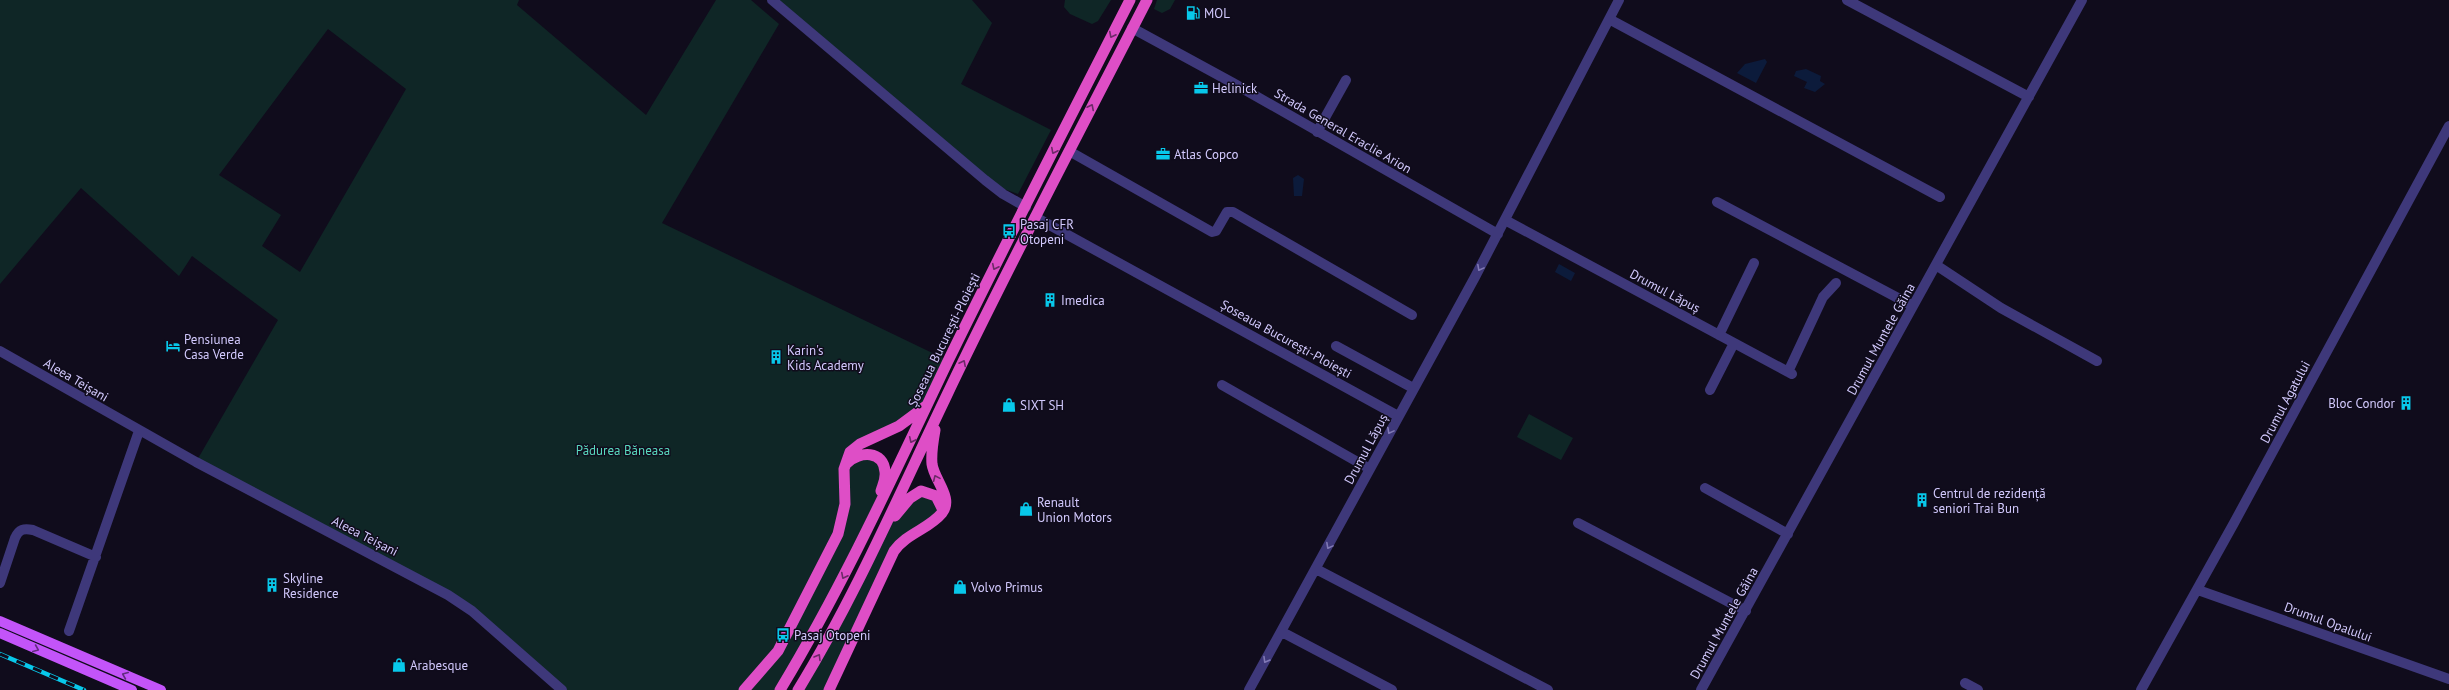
<svg xmlns="http://www.w3.org/2000/svg" width="2449" height="690" viewBox="0 0 2449 690" font-family="'PT Sans',sans-serif">
<rect width="100%" height="100%" fill="#100c1c"/>
<!-- green -->
<path fill="#0f2626" fill-rule="evenodd" d="M0,0h519l-2,5 129,110 70,-115h35l28,24 -117,199 287,138 -21,43 -68,40 -8,14 27,1 3,30 -102,201h-218l-90,-79 -276,-149 82,-142 -86,-64 -13,20 -98,-88 -81,96zM328,29l78,60 -106,183 -38,-26 19,-31 -62,-40z
M778,0h194l20,23 -31,61 90,46 -33,64 -14,-5 -18,-12z
M1065,0h46l-13,21 -6,3 -22,-10 -6,-7z
M1157,0h18l-5,9 -8,4 -8,-4z
M1529,414l44,24 -12,22 -44,-23z
M927,491l15,19 -36,28 -75,149 6,3h-39l88,-163 24,-29z"/>
<!-- water -->
<path fill="#0c1b3b" d="M1765,59l2,3 -11,21 -19,-10 8,-9z
M1806,69l15,7 -1,5 5,3 -10,8 -11,-4 3,-6 -13,-6 2,-5z
M1298,175l6,4 -2,17h-8l-1,-18z
M1559,264l16,9 -4,8 -16,-9z"/>
<g fill="none" stroke-linecap="round" stroke-linejoin="round">
<!-- minor -->
<path stroke="#3e387a" stroke-width="10" d="M772,0l213,180 18,14 23,13
M1847,0l182,97
M1609,19l331,178
M1132,28l101,55 265,151
M1317,132l29,-52
M1069,151l143,81 4,-1 11,-19h6l179,103
M1717,202l196,104
M1035,217l363,199
M1505,220l287,154
M1936,265l65,43 96,53
M1719,335l35,-72
M1336,346l77,42
M0,351l196,111 252,133 24,16 90,79
M1788,372l35,-75 13,-14
M1222,385l148,84
M1710,390l24,-47
M1705,488l83,46
M1578,523l168,88
M1316,569l232,121
M0,583l15,-45c4,-9 9,-10 18,-8l63,27
M2198,590l251,89
M69,631l70,-200
M1282,632l110,58
M1965,683l13,7
M1249,690l226,-413 144,-277
M1701,690l381,-690
M2141,690l93,-167 215,-397"/>
<!-- primary -->
<path stroke="#c354f9" stroke-width="10" d="M0,621l161,69
M0,633l132,57"/>
<!-- trunk -->
<path stroke="#de4ec6" stroke-width="11" d="M847,463c12,-12 37,-13 38,9 1,7 -2,12 -4,19
M895,516l15,-18 11,-7 15,5 6,12
M744,690l34,-39 60,-117 7,-30 -1,-35 6,-17 10,-8 39,-18 27,-20
M780,690c64,-106 115,-218 168,-329 59,-121 121,-241 182,-361
M798,690c57,-93 100,-193 147,-291 64,-135 134,-266 202,-399
M829,690l65,-139c13,-18 35,-22 48,-38 12,-15 -8,-33 -10,-49 -1,-11 1,-23 3,-34"/>
<defs>
<path id="rail" d="M0,654l84,36"/>
</defs>
<!-- rail casing -->
<use href="#rail" stroke="#08c8ea" stroke-width="4.5"/>
<!-- rail -->
<use href="#rail" stroke="#100c1c" stroke-width="3" stroke-dasharray="9" stroke-linecap="butt"/>
</g>
<!-- one-way arrows -->
<defs><path id="oneway-chevron" d="M-2-3.5L2.5 0L-2 3.5" fill="none" stroke-width="1.6" stroke-linecap="round" stroke-linejoin="round"/></defs>
<g stroke="#6d2a68">
<use href="#oneway-chevron" transform="translate(1112 35) rotate(117)"/>
<use href="#oneway-chevron" transform="translate(1091 107) rotate(-63)"/>
<use href="#oneway-chevron" transform="translate(1054 151) rotate(117)"/>
<use href="#oneway-chevron" transform="translate(995 267) rotate(116)"/>
<use href="#oneway-chevron" transform="translate(963 363) rotate(-63)"/>
<use href="#oneway-chevron" transform="translate(912 440) rotate(115)"/>
<use href="#oneway-chevron" transform="translate(936 478) rotate(-114)"/>
<use href="#oneway-chevron" transform="translate(844 576) rotate(117)"/>
<use href="#oneway-chevron" transform="translate(818 657) rotate(-59)"/>
</g>
<g stroke="#8179b5">
<use href="#oneway-chevron" transform="translate(1480 268) rotate(118)"/>
<use href="#oneway-chevron" transform="translate(1390 431) rotate(118)"/>
<use href="#oneway-chevron" transform="translate(1329 546) rotate(118)"/>
<use href="#oneway-chevron" transform="translate(1266 660) rotate(120)"/>
</g>
<g stroke="#612c7f">
<use href="#oneway-chevron" transform="translate(36 649) rotate(23)"/>
<use href="#oneway-chevron" transform="translate(125 675) rotate(-157)"/>
</g>
<!-- icons -->
<defs>
<symbol id="fuel-bare" viewBox="-9 -9 18 18"><path d="M-5.5-6h7V0h2V4h1.3V-2.5L3-4.5l.8-.8L6-3V5H2.5V1h-1V6h-7ZM-4.2-4.7v3.2H.2V-4.7Z" fill="#08c8ea" stroke="#100c1c" stroke-width="2.5" paint-order="stroke"/></symbol>
<symbol id="office-bare" viewBox="-9 -9 18 18"><path d="M-6-3h4V-5.5h4V-3h4V5H-6ZM-1-4.5V-3h2v-1.5ZM-6 0V1H6V0Z" fill="#08c8ea" stroke="#100c1c" stroke-width="2.5" paint-order="stroke"/></symbol>
<symbol id="bus-bare" viewBox="-9 -9 18 18"><path d="M-5-6H5V4H4V6H2V4H-2V6H-4V4H-5ZM-3.5-4V0h7V-4ZM-3.5 1.2v1.5H-2V1.2ZM2 1.2v1.5H3.5V1.2Z" fill="#08c8ea" stroke="#100c1c" stroke-width="2.5" paint-order="stroke"/></symbol>
<symbol id="building-bare" viewBox="-9 -9 18 18"><path d="M-4-6H4V6H1V3H-1V6H-4ZM-2.5-4.3h1.7v1.8h-1.7ZM.8-4.3h1.7v1.8H.8ZM-2.5-1h1.7V.8h-1.7ZM.8-1h1.7V.8H.8Z" fill="#08c8ea" stroke="#100c1c" stroke-width="2.5" paint-order="stroke"/></symbol>
<symbol id="hotel-bare" viewBox="-9 -9 18 18"><path d="M-6-4.5h1.5V1H6V5H4.5V3h-9V5H-6ZM-4 0a1.8 1.8 0 1 1 3.6 0ZM.5 0V-2.5h3Q6-2.5 6 0Z" fill="#08c8ea" stroke="#100c1c" stroke-width="2.5" paint-order="stroke"/></symbol>
<symbol id="shop-bare" viewBox="-9 -9 18 18"><path d="M-5-2.5h2.3a2.7 3.5 0 0 1 5.4 0H5L5.5 6h-11ZM-1.5-2.5h3a1.5 2.3 0 0 0-3 0Z" fill="#08c8ea" stroke="#100c1c" stroke-width="2.5" paint-order="stroke"/></symbol>
</defs>
<g fill-rule="evenodd">
<use href="#fuel-bare" x="1183" y="3" width="20" height="20"/>
<use href="#office-bare" x="1191" y="78" width="20" height="20"/>
<use href="#office-bare" x="1153" y="144" width="20" height="20"/>
<use href="#bus-bare" x="999" y="221" width="20" height="20"/>
<use href="#building-bare" x="1040" y="290" width="20" height="20"/>
<use href="#hotel-bare" x="163" y="336" width="20" height="20"/>
<use href="#building-bare" x="766" y="347" width="20" height="20"/>
<use href="#building-bare" x="2396" y="393" width="20" height="20"/>
<use href="#shop-bare" x="999" y="395" width="20" height="20"/>
<use href="#building-bare" x="1912" y="490" width="20" height="20"/>
<use href="#shop-bare" x="1016" y="499" width="20" height="20"/>
<use href="#building-bare" x="262" y="575" width="20" height="20"/>
<use href="#shop-bare" x="950" y="577" width="20" height="20"/>
<use href="#bus-bare" x="773" y="625" width="20" height="20"/>
<use href="#shop-bare" x="389" y="655" width="20" height="20"/>
</g>
<g text-anchor="middle" dominant-baseline="central" stroke-width="3" stroke-linejoin="round" paint-order="stroke">
<!-- poi labels -->
<g font-size="13" fill="#d2c9fd" stroke="#100c1c" text-anchor="start">
<text x="1204" y="13">MOL</text>
<text x="1212" y="88">Helinick</text>
<text x="1174" y="154">Atlas Copco</text>
<text x="1020" y="224">Pasaj CFR<tspan x="1020" dy="15">Otopeni</tspan></text>
<text x="1061" y="300">Imedica</text>
<text x="184" y="339">Pensiunea<tspan x="184" dy="15">Casa Verde</tspan></text>
<text x="787" y="350">Karin's<tspan x="787" dy="15">Kids Academy</tspan></text>
<text x="2395" y="403" text-anchor="end">Bloc Condor</text>
<text x="1020" y="405">SIXT SH</text>
<text x="1933" y="493">Centrul de rezidență<tspan x="1933" dy="15">seniori Trai Bun</tspan></text>
<text x="1037" y="502">Renault<tspan x="1037" dy="15">Union Motors</tspan></text>
<text x="283" y="578">Skyline<tspan x="283" dy="15">Residence</tspan></text>
<text x="971" y="587">Volvo Primus</text>
<text x="794" y="635">Pasaj Otopeni</text>
<text x="410" y="665">Arabesque</text>
</g>
<!-- street labels -->
<g font-size="13" fill="#d2c9fd" stroke="#100c1c">
<text transform="translate(1343 131) rotate(30)">Strada General Eraclie Arion</text>
<text transform="translate(1665 291) rotate(28)">Drumul Lăpuș</text>
<text transform="translate(1286 339) rotate(29)">Șoseaua București-Ploiești</text>
<text transform="translate(1881 339) rotate(-61)">Drumul Muntele Găina</text>
<text transform="translate(944 340) rotate(-64)">Șoseaua București-Ploiești</text>
<text transform="translate(76 380) rotate(30)">Aleea Teișani</text>
<text transform="translate(2285 402) rotate(-62)">Drumul Agatului</text>
<text transform="translate(1366 449) rotate(-62)">Drumul Lăpuș</text>
<text transform="translate(365 536) rotate(27)">Aleea Teișani</text>
<text transform="translate(2328 622) rotate(20)">Drumul Opalului</text>
<text transform="translate(1724 623) rotate(-61)">Drumul Muntele Găina</text>
</g>
<!-- park labels -->
<g font-size="13" fill="#59d9bf" stroke="#100c1c">
<text x="623" y="450">Pădurea Băneasa</text>
</g>
</g>
</svg>
